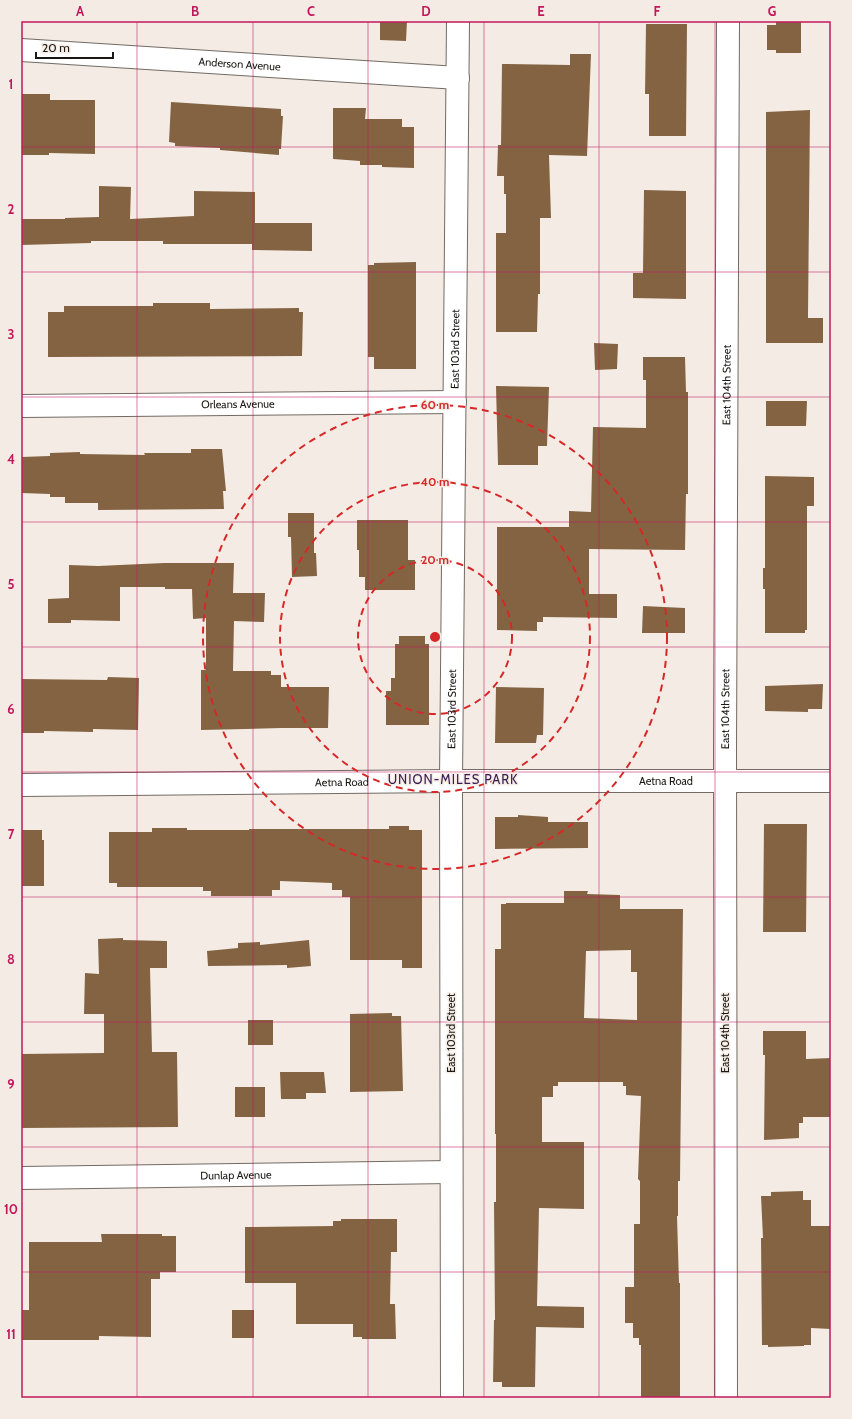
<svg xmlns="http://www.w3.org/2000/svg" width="852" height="1419" viewBox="0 0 852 1419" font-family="Cabin,sans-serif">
<rect width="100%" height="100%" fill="#f4ece4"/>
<!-- building -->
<path fill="#846343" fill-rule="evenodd" d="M380,21h27l-1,20 -26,-1z
M776,22h25v31h-25v-3h-9v-25h9z
M646,24h41l-1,112h-37v-42h-4z
M570,54h21l-4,102 -38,-1 2,63h-11v76h-2l-1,38h-41v-99h10v-39h-2v-18h-7l1,-31h3l1,-81 68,1z
M21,94h29v6h45v54l-46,-1v2h-28z
M171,102l110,7v7h2l-2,33h-2v6l-59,-5v-2l-45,-2v-3l-6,-1z
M333,108h33l-1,11h37v8h12v41l-32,-1v-2h-22v-4l-27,-2z
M810,110l-2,206v2h15v25h-57v-231z
M99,186l32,1 -1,32 64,-3v-25l61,1v31h57v28l-60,-1v-6h-89v-3h-72v2l-70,2v-26h44v-1l34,-1z
M644,190l42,1v108l-53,-1v-25h10z
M416,262v107h-42v-12h-6v-92h6v-2z
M153,303h57v6l89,-1v4h4l-1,44 -254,1v-45h16v-6h89z
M594,343l24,1 -1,25 -22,1z
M643,357h42l1,35h2v102h-2l-1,56 -96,-1v45h28v24l-74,-1v5h-6v9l-40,-1v-103h72v-16l22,1 2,-85 53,1v-48h-3z
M496,386l53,1 -2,59h-9v19h-40z
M766,401h41l-1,25h-40z
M191,449h31l4,42h-3l1,18 -126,1v-7h-33v-6h-15v-3l-29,-1v-36l29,-1v-3l30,-1v2l65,1 -1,-2h47z
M765,476l49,1v29h-7v124h-2v3h-40v-44h-2v-21h2z
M288,513h26v40h2l1,23 -25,1 -1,-40h-3z
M357,520h51v40h7v30h-50v-13h-6v-27h-2z
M164,563h70l-1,30h32l-1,29 -30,-1 -1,50h38v4h10v12h48l-1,41h-47l-80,2v-60h5v-52l-13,1 -1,-30h-27v-2h-45v34l-49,-1v3h-23v-24l21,-1v-33l29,1z
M643,606l42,2v25h-43z
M399,636h26v8h4v81h-43v-34h5v-13h4v-34h4z
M108,677l31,1 -1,52 -45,-1v3l-49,-1v2h-23v-54l86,1z
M823,684l-1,25h-14v3l-43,-1v-25z
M496,687l48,1 -1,47h-6l-1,8h-41z
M518,815l30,2v5h40v26l-93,1v-32h23z
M764,824h43l-1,108h-43z
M389,826h20v4h13v138h-20v-8h-52v-63h-8v-7h-10v-7l-52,-2v9h-8v6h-61v-5h-8v-4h-86v-4h-8v-51h43v-4h35v2h62v-1h140z
M21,830h21v10h2v46h-23z
M564,891h24l-1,3 33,1v14h63l-3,272h-2v35h-1l2,67h1v115h-39v-53h-2v-7h-6v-15h-8v-36h9v-63h6v-43l-2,-2 3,-83 -15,-1v-9h-3v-4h-65v4h-5v11h-11v45h42v67l-45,-1 -2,98 47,1v21l-48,-1 -1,60h-33v-5h-9l1,-62h1l-1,-118h2v-68h-1v-185h6v-45h5v-1h58zM631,950v22h6v48l-53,-2 2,-67z
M123,938v2l44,1v27h-17l2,84h25l1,75 -157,1v-74l83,-1v-39h-20l1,-41 14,1 -1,-35z
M309,940l2,26 -24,2v-3l-79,1 -1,-15 31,-3v-5l22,-1v3z
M392,1013v3h9l2,75 -53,1v-78z
M248,1020h25v25h-25z
M763,1031h43v28l25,-1v59h-28v6h-4v15l-35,2 1,-85h-2z
M280,1072h44l2,21h-20v6h-25z
M235,1087h30v30h-30z
M803,1191v9h8v26h20v103l-20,-1v17h-7v1l-36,1v-2h-6l-1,-107h2l-2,-42h10v-4z
M341,1219h56v33h-6l-1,52h5l1,35h-34v-2h-9v-13h-57v-41h-51v-56l88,-1v-5h8z
M101,1234h61v2h14v36h-16v7h-9v58l-52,-1v4h-78v-30h8v-68h73z
M232,1310h22v28h-22z"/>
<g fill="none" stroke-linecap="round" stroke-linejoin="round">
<defs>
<g id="minor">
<path id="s1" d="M21,50l437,28"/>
<path id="s2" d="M21,406l434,-4"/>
<path id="s3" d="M21,785l430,-4h380"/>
<path id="s4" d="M21,1178l430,-6"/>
<path id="s5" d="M452,1398l-1,-617 7,-760"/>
<path id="s6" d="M726,1398l-1,-648 3,-729"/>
</g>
</defs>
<!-- minor casing -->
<use href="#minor" stroke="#726a63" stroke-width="24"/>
<!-- minor -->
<use href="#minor" stroke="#fff" stroke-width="22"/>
</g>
<!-- grid -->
<path fill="none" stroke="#c2185b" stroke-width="1" stroke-opacity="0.55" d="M137,21v1377M253,21v1377M368,21v1377M484,21v1377M599,21v1377M715,21v1377M21,147h810M21,272h810M21,397h810M21,522h810M21,647h810M21,772h810M21,897h810M21,1022h810M21,1147h810M21,1272h810"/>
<!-- distance rings -->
<g fill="none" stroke="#d62828" stroke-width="2" stroke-dasharray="7 5">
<circle cx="435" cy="637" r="77"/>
<circle cx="435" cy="637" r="155"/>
<circle cx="435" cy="637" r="232"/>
</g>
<g text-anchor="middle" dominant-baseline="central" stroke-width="3" stroke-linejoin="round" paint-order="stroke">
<!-- street labels -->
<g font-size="11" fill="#1a1714" stroke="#f4ece4">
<text stroke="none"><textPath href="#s1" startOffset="219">Anderson Avenue</textPath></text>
<text stroke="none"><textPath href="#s5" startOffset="1049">East 103rd Street</textPath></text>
<text stroke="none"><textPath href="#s6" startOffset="1013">East 104th Street</textPath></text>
<text stroke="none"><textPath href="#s2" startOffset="217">Orleans Avenue</textPath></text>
<text stroke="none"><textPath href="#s5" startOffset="689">East 103rd Street</textPath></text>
<text stroke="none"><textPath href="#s6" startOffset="689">East 104th Street</textPath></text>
<text stroke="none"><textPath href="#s3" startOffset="645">Aetna Road</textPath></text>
<text stroke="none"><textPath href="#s3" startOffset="321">Aetna Road</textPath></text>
<text transform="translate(451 1033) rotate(-90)">East 103rd Street</text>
<text transform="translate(725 1033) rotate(-90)">East 104th Street</text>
<text stroke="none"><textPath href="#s4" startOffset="215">Dunlap Avenue</textPath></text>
</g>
<!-- quarter labels -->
<g font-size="13" letter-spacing="1" fill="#3a1c55" stroke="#f4ece4">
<text x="453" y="779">UNION-MILES PARK</text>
</g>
</g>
<circle cx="435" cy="637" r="6" fill="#d62828" stroke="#f4ece4" stroke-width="2"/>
<g font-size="12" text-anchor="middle" font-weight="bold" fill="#d62828" stroke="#f4ece4" stroke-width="3" stroke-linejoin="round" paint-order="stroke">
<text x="435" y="409">60 m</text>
<text x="435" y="486">40 m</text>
<text x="435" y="564">20 m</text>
</g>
<!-- border -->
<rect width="852" height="1419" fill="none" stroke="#f4ece4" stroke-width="44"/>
<!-- scale -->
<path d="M36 52v6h77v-6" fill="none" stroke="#1a1714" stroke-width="2"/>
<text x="42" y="52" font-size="12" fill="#1a1714" stroke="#f4ece4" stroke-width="3" paint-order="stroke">20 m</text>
<rect x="22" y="22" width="808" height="1375" fill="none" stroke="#c2185b" stroke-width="1.5"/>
<g font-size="13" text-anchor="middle" font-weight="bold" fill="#c2185b">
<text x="80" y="16">A</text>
<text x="195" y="16">B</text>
<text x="311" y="16">C</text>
<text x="426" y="16">D</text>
<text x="541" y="16">E</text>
<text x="657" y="16">F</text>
<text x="772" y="16">G</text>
<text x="11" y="89">1</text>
<text x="11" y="214">2</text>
<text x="11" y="339">3</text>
<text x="11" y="464">4</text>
<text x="11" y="589">5</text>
<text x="11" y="714">6</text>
<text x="11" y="839">7</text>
<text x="11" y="964">8</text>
<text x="11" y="1089">9</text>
<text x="11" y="1214">10</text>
<text x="11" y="1339">11</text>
</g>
</svg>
